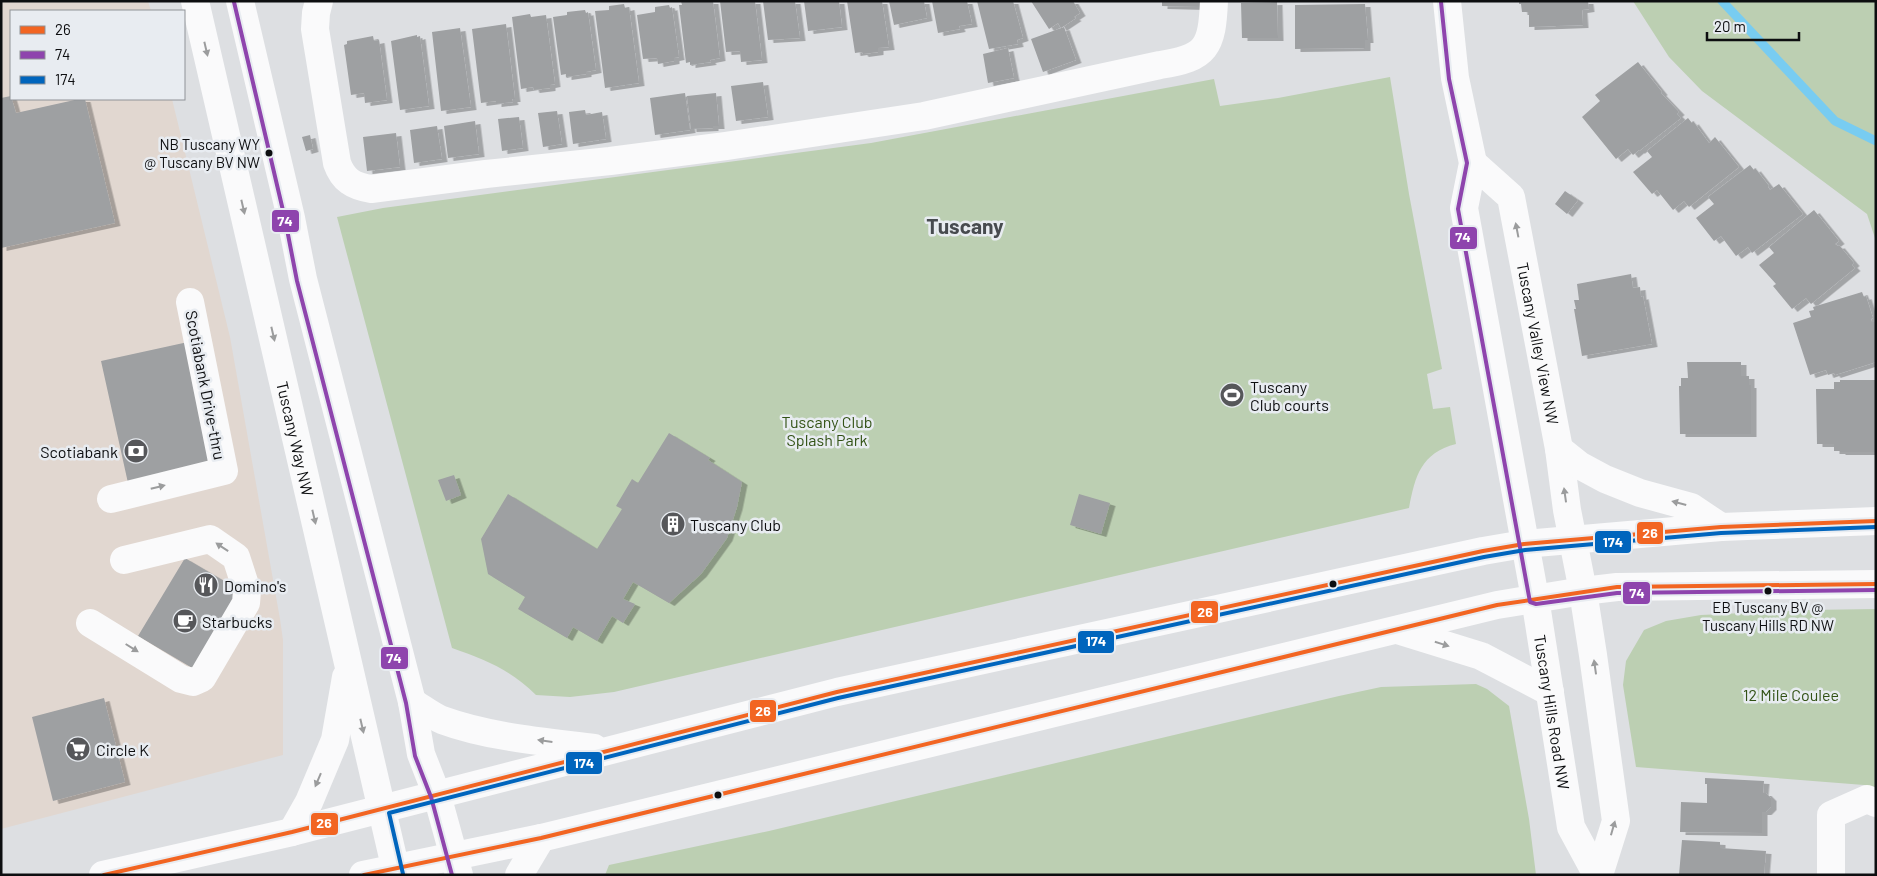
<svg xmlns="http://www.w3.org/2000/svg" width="1877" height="876" viewBox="0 0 1877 876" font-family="Barlow,sans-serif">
<defs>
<filter id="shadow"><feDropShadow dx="5.5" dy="3" stdDeviation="0" flood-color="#0004"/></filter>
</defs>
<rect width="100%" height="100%" fill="#dddfe2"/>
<!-- commercial -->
<path fill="#e1d7d0" d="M1,1h147l3,10h-140v88h161l58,238 50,282 3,21v115l-282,74z"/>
<!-- green -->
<path fill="#bccfb2" d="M1633,1h243v240l-9,-27 -165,-123 -33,-34z
M1390,77l19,117 33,175 -15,5 6,35 17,-2 6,37c-35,9 -41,32 -47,64l-795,184 -44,5 -34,-2c-25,-25 -50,-35 -84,-47l-115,-431 46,-9 488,-65 343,-64 6,27 58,-8z
M1876,609v180l-12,-4 -228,-18 -13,-82 3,-24 18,-31 22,-9 35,-6 107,-5z
M1476,684l11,5 22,17 20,113 7,56h-931l4,-10 160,-34 570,-135 42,-9z"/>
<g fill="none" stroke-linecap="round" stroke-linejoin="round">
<!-- stream -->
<path stroke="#78ccf1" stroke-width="9" d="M1722,1l113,120 41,20"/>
</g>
<!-- building -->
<path fill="#9ea0a2" filter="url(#shadow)" d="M681,1h32l7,57 -10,2 1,2 -21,3v-3l-4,1 -7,-58h3z
M720,1h35l7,59 -21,2 -1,-11 -14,1z
M763,1h32l5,37 -32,2z
M804,1h35l3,26 -34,4z
M847,1h35l7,46 -11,1v4l-15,2 -1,-2 -7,1z
M889,1h35l3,17 -33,7z
M932,1h35l5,23 -13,2 1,3 -22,4z
M977,1h36l10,37 -6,2 1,4 -29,5z
M1031,1h42l7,12 -6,4 2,1 -15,10 -3,-5 -9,6z
M1162,1h39v6l-39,-1z
M1519,1h69l1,8 -7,1 1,15 -54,2v-15h-7l-1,-8h-2z
M1277,2l1,36h-36l-1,-35z
M624,4l1,4 4,-1 10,76 -34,5 -10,-77 14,-1v-4z
M1365,4l3,36h-3v8l-70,1v-44z
M669,5l1,3 2,-1 7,50 -5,1v3l-16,3 -1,-6 -14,1 -6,-44 18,-3v-5z
M585,10l1,3 2,-1 8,58 -10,2v2l-20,3v-3l-5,1 -8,-58 14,-2v-3z
M530,14l1,3 15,-2 9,69 -5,1v3l-16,2 -1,-3 -12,2 -9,-72z
M506,24l9,75h-3l1,3 -17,2v-3l-15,2 -9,-74z
M1064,27l12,33 -33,12 -12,-33z
M460,28l11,79 -30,4 -9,-79z
M417,35v2l3,-1 9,70 -29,4 -9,-69z
M373,36l1,5 5,-1 8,60 -22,3 -1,-10 -13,2 -7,-50 3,-1v-3z
M1008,48l6,30 -26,5 -5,-29z
M1638,62l24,30 -1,1 18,19 -2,2 4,4 -42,33v-1l-6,5 -5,-6 -12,10 -34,-42 18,-16 -5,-6z
M763,82l5,35 -32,4 -5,-35z
M685,93l5,37 -35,5 -5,-37z
M716,93l3,33h-6v2l-22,1 -4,-33z
M11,96l5,17 63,-14h6l30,124 -114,25v-150z
M585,110l1,5 16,-3 4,27 -33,5 -4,-32z
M557,111l5,33 -19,3 -5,-34z
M519,117l4,31 -21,3 -4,-32z
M1688,118l4,5 1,-2 16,22 6,-6 24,30 -50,40 -5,-6 -11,9 -16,-20 -5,4 -19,-22 19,-15 -5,-6z
M475,121l4,33 -31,4 -4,-32z
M437,126l5,33 -28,4 -4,-33z
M396,133l4,34 -33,4 -4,-34z
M310,135l3,14 -7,2 -4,-14z
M1750,165l4,5 1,-2 14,18 -1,1 2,3 9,-6 24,30 -51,39 -4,-6 -12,9 -15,-20 -7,5 -18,-23 18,-14 -6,-7z
M1565,191l13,9 -11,14 -12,-10z
M1814,210l25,31 -4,3 3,2 1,-1 15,18 -2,2 3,3 -44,36 -5,-6 -14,11 -19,-23 3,-2 -17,-19 15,-12 -5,-6z
M1631,274l2,14 7,-1 1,10 2,-1 9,48 -70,12 -8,-47h2l-2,-9h5l-2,-16z
M1862,292l2,5 2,-1 7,22 -2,1 1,3h3l1,3v37l-41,13 -1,-2 -6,2 -2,-5 -16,5 -17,-52 18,-6 -2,-6 5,-1 -1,-3z
M188,342l27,122 -87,19 -27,-122z
M1687,362h54v14h8v9h2v49h-71l-1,-48h2v-8h7z
M1840,380h36v72h-36v-1h-6v-7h-17l-1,-55h18v-7h6z
M669,433l41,25 -2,2 34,22 -5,25 -10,31 -26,36 -32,29 -36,-21 -10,17 12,5 -12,19 -11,-7 -15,25 -24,-14 -6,11 -49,-29 7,-12 -37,-23 -7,-35 27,-45 89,55 25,-40 -6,-3 16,-27 6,4z
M454,475l7,20 -15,6 -8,-21z
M1079,494l31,9 -9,31 -31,-9z
M185,558l56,33 -47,78 -56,-33z
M104,698l21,84 -72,19 -21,-84z
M1705,778l59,3 -1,12h3l5,5v9l-5,5h-4v21l-82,-1 1,-30 26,1v-19h-2z
M1682,840l38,2v6l46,3 -2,24h-85z"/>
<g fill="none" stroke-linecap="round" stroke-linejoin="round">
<!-- minor -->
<g stroke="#fafafb" stroke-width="28">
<path id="s1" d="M195,1l202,874"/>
<path d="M240,1l51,217 12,61 109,423 9,52 16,41 22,80"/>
<path d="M319,1l-3,12 -1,16 22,134c6,17 16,23 34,26l115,-15 124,-13 116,-15 198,-30 236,-51c47,-7 52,-18 54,-64"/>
<path id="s2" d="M1447,1l8,77 18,85 -9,45 71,390 36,229 26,48"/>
<path id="s3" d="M1473,163l38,34 48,252 8,61 16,81 10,64 23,166 -17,54"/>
<path d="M1559,449l20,16 26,14 35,14 51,14 30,20"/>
<path d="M111,499l113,-28 -34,-169"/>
<path d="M90,623l91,56 12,3 9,-4 44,-75 1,-12 -11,-34 -26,-18 -86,21"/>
<path d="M1397,630l84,26 69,36"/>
<path d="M412,702c10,6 20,14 30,18 46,17 104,22 152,28"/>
<path d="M292,832l17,-30 26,-62 11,-63"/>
<path d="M103,875l189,-43 545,-140 646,-141 41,-7 197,-17 155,-6"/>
<path d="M363,875l178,-37 956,-233 86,-14 34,-4 259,-3"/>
<path d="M519,875l22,-37"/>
<path d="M1831,875v-60l36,-16 9,4"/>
</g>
<defs>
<path id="bus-1" d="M104,875l188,-43 545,-140 646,-141 41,-7 197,-17 155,-6
M364,875l177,-37 956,-233 120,-18 259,-3"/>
<path id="bus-2" d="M234,2l51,217 12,62 109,422 9,53 16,41 21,78
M1441,2l8,77 18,84 -9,46 72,393 6,2 81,-11 259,-3"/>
<path id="bus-3" d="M403,874l-14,-61 449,-115 646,-141 41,-7 196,-17 155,-6"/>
</defs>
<!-- bus-1 casing -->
<use href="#bus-1" stroke="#e8ecf1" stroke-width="8"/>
<!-- bus-2 casing -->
<use href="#bus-2" stroke="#e8ecf1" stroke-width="8"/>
<!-- bus-3 casing -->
<use href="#bus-3" stroke="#e8ecf1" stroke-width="8"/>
<!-- bus-1 -->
<use href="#bus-1" stroke="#f26522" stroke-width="4"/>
<!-- bus-2 -->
<use href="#bus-2" stroke="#8e44ad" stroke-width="4"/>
<!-- bus-3 -->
<use href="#bus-3" stroke="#0065bd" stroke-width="4"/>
</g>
<!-- one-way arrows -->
<defs><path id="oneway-solid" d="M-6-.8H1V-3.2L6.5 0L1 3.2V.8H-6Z" transform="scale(1.25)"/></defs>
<g fill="#9b9c9d">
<use href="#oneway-solid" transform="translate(206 49) rotate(77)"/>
<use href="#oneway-solid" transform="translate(243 207) rotate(77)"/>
<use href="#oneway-solid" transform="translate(1517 230) rotate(-101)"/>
<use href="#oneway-solid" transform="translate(273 334) rotate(77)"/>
<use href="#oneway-solid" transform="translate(158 487) rotate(-14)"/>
<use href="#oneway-solid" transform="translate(1565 495) rotate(-98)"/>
<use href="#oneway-solid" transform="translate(1679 503) rotate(-165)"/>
<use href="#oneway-solid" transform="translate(314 517) rotate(77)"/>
<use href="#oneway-solid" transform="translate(222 547) rotate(-146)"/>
<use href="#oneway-solid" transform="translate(1442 644) rotate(17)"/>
<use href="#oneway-solid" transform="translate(132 648) rotate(32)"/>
<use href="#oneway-solid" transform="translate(1595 667) rotate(-98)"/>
<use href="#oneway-solid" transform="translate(362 726) rotate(77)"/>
<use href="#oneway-solid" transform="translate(545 741) rotate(-172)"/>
<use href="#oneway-solid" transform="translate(318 780) rotate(113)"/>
<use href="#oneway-solid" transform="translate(1613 828) rotate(-74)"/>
</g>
<!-- icons -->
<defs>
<symbol id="stadium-disc" viewBox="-11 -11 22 22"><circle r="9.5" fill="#56575a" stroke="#e8ecf1"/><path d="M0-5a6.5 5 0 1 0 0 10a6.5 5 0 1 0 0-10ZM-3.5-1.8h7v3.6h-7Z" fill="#fff"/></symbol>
<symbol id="bank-disc" viewBox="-11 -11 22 22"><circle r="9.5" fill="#56575a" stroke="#e8ecf1"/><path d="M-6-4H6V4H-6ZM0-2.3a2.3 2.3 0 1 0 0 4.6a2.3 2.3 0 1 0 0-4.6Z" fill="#fff"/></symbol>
<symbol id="building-disc" viewBox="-11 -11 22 22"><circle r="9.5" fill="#56575a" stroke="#e8ecf1"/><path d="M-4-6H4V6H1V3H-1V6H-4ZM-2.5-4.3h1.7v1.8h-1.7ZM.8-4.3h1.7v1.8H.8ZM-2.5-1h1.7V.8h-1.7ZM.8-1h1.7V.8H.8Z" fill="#fff"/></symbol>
<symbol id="restaurant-disc" viewBox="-11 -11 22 22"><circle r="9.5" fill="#56575a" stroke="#e8ecf1"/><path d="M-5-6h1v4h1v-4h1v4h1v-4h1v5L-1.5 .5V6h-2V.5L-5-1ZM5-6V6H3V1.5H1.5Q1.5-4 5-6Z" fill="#fff"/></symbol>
<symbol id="cafe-disc" viewBox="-11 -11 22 22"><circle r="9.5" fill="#56575a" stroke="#e8ecf1"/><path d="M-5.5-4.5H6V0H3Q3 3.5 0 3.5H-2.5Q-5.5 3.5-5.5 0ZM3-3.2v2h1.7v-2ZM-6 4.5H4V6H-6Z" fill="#fff"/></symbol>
<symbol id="supermarket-disc" viewBox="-11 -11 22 22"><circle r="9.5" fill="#56575a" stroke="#e8ecf1"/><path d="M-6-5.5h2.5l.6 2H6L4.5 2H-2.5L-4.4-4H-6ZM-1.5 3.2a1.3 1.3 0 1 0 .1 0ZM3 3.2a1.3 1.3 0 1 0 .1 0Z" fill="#fff"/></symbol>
</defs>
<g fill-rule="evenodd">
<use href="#stadium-disc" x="1218" y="381" width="28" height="28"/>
<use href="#bank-disc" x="122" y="437" width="28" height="28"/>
<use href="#building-disc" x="659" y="510" width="28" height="28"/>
<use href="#restaurant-disc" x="192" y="571" width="28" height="28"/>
<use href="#cafe-disc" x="171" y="607" width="28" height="28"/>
<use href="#supermarket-disc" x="64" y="735" width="28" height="28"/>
</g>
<!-- markers -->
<g fill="#0d0e10" stroke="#e8ecf1" stroke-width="2">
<circle cx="269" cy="153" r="4.5"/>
<circle cx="1333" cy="584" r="4.5"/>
<circle cx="1768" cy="591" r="4.5"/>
<circle cx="718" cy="795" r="4.5"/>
</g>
<g text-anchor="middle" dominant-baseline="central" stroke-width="5" stroke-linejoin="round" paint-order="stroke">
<!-- bus labels -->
<g font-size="15" fill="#0d0e10" stroke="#e8ecf1" text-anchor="end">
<text x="260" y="144">NB Tuscany WY<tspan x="260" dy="18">@ Tuscany BV NW</tspan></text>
<text x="1768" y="607" text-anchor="middle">EB Tuscany BV @<tspan x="1768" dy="18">Tuscany Hills RD NW</tspan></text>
</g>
<!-- street labels -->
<g font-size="16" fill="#0d0e10" stroke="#e8ecf1">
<text stroke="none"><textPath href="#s3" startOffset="200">Tuscany Valley View NW</textPath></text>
<text transform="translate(206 385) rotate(79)">Scotiabank Drive-thru</text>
<text stroke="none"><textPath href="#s1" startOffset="449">Tuscany Way NW</textPath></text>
<text stroke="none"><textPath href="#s2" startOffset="722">Tuscany Hills Road NW</textPath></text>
</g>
<!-- poi labels -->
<g font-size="16" fill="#0d0e10" stroke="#e8ecf1" text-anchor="start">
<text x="1250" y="386">Tuscany<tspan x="1250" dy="18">Club courts</tspan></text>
<text x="118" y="451" text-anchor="end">Scotiabank</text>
<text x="690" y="524">Tuscany Club</text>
<text x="224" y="585">Domino's</text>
<text x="202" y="621">Starbucks</text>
<text x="96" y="749">Circle K</text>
</g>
<!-- park labels -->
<g font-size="16" fill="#325215" stroke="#e8ecf1">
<text x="827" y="421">Tuscany Club<tspan x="827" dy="18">Splash Park</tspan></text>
<text x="1791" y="694">12 Mile Coulee</text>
</g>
<!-- district labels -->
<g font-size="21" font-weight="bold" fill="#474b4f" stroke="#e8ecf1">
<text x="965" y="225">Tuscany</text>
</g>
</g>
<g stroke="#e8ecf1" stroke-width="2">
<rect x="271" y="209" width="29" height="24" rx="5" fill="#8e44ad"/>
<rect x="1449" y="226" width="29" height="24" rx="5" fill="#8e44ad"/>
<rect x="1636" y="521" width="28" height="24" rx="5" fill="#f26522"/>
<rect x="1594" y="530" width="38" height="24" rx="5" fill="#0065bd"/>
<rect x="1622" y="581" width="29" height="24" rx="5" fill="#8e44ad"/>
<rect x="1190" y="600" width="29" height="24" rx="5" fill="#f26522"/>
<rect x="1077" y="630" width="38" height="24" rx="5" fill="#0065bd"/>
<rect x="380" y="646" width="29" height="24" rx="5" fill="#8e44ad"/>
<rect x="749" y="699" width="28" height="24" rx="5" fill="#f26522"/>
<rect x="565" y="751" width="38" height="24" rx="5" fill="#0065bd"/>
<rect x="310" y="812" width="29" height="24" rx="5" fill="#f26522"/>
</g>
<g font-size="14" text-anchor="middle" font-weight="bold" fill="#fff">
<text x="285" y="226">74</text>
<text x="1463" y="242">74</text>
<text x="1650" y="538">26</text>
<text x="1613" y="547">174</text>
<text x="1637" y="598">74</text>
<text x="1205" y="617">26</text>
<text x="1096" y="646">174</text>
<text x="394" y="663">74</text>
<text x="763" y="716">26</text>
<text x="584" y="768">174</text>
<text x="324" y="828">26</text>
</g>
<!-- border -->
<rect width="1877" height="876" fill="none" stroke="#0d0e10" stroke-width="5"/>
<!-- legend -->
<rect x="10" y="10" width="175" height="90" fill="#e8ecf1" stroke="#909397"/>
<rect x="20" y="26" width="25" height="8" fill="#f26522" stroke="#909397"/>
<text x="55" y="35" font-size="15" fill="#0d0e10">26</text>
<rect x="20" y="51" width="25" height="8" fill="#8e44ad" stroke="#909397"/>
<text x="55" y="60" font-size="15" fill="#0d0e10">74</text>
<rect x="20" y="76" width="25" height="8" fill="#0065bd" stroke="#909397"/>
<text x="55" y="85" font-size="15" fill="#0d0e10">174</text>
<!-- scale -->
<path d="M1707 32v8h92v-8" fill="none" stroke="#0d0e10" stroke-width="2.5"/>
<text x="1714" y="32" font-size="15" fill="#0d0e10" stroke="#e8ecf1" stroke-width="4" paint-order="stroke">20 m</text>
</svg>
